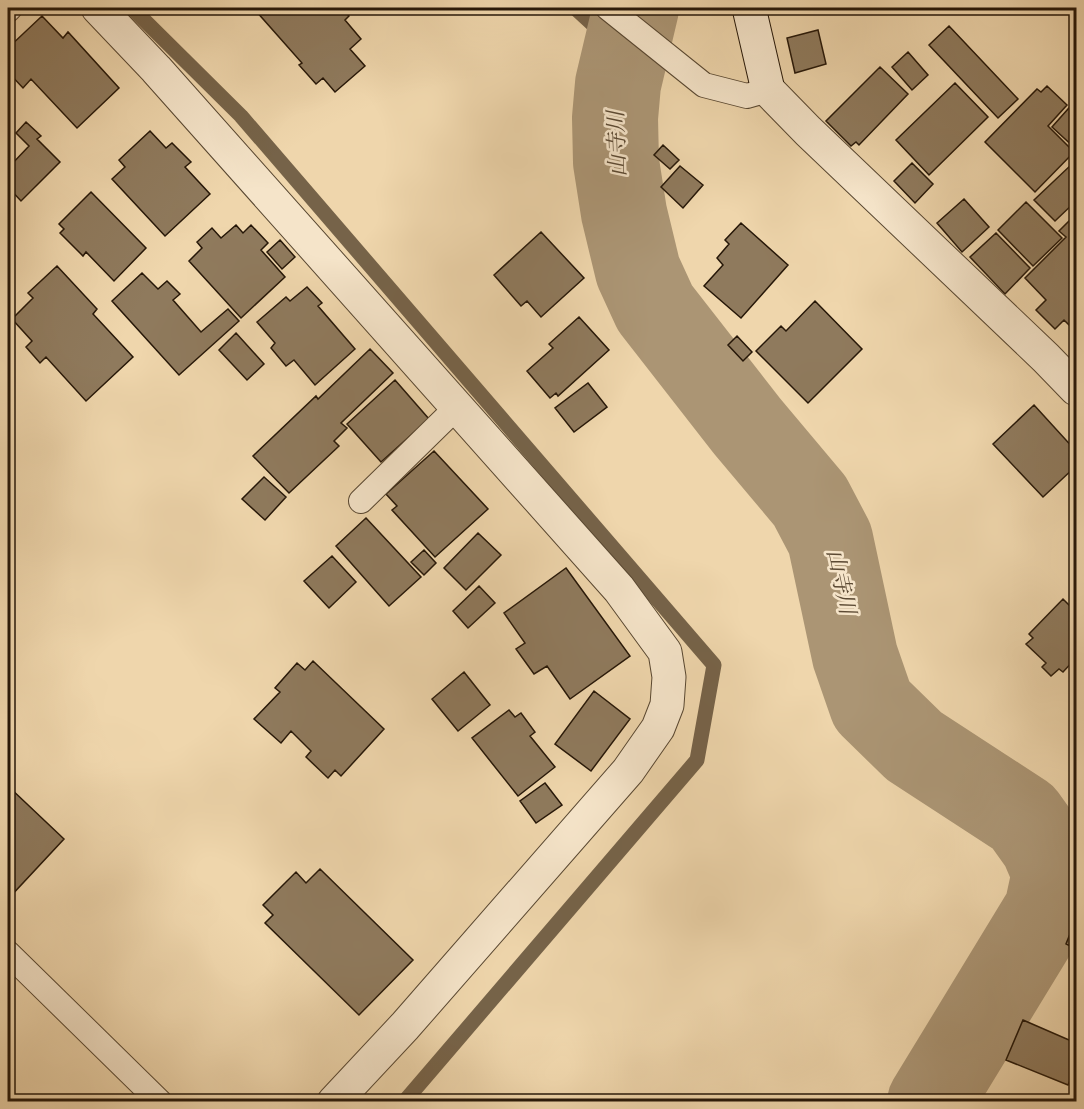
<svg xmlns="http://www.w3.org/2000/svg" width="1084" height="1109" viewBox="0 0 1084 1109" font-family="'Sorts Mill Goudy','Noto Serif JP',serif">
<rect width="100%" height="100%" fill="#efd6ac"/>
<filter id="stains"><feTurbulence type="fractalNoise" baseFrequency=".00333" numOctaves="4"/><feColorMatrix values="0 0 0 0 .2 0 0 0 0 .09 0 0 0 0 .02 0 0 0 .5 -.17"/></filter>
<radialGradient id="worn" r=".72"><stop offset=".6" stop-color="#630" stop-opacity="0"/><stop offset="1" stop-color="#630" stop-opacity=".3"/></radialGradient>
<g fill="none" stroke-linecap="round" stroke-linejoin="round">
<!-- stream -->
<path stroke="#766349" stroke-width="15" d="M132,8l109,108 473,549 -17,95 -293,342
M575,8l49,45"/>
<!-- river -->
<path stroke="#ab9574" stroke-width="86" d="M636,8l-18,76 -3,34 1,44 8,51 14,58 17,37 92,118 63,75 20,38 25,117 17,49 42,41 109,71 20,28 12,28 -8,37 -117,192"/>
</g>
<!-- building -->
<path fill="#8f7a5d" stroke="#261708" stroke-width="1.5" d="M260,8h82l7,8 -4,4 16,19 -11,10 15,17 -30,26 -12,-14 -7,6 -17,-19 3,-2 -46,-52z
M42,16l21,22 5,-6 51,56 -42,40 -46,-49 -8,9 -15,-16v-24z
M949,26l69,73 -20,19 -69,-73z
M818,30l8,34 -31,9 -8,-35z
M908,52l20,23 -16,15 -20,-23z
M880,67l28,27 -49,51 -3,-3 -5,4 -25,-25z
M955,83l33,34 -59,58 -33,-35z
M1047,86l20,19 -19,21 26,26 -39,40 -50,-50 52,-53 4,3z
M1076,100v49l-24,-22z
M26,122l15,14 -4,3 23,23 -39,39 -13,-14v-22l1,2 20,-21 -13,-13z
M150,131l16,17 6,-5 19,19 -6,5 25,27 -45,42 -53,-57 13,-12 -6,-7z
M663,145l16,15 -9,9 -16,-14z
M912,163l21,21 -18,19 -21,-22z
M1073,163l3,4v34l-21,20 -21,-21z
M680,166l23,19 -20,23 -22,-21z
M91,192l55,56 -32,33 -28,-29 -3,4 -23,-23 4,-4 -5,-5z
M964,199l25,28 -27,25 -25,-29z
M1026,202l36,36 -29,28 -35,-36z
M1076,214v106l-6,6 -6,-6 -9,9 -19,-19 10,-10 -21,-22 41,-41 -7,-6z
M741,223l47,42 -47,53 -37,-32 19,-21 -6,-7 12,-14 -4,-4z
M236,225l7,8 8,-8 17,18 -7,7 24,27 -44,41 -52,-57 13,-13 -5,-6 15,-14 9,10z
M541,232l43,46 -43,39 -14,-16 -6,5 -27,-31z
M996,233l34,35 -25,26 -35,-37z
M280,240l15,17 -13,12 -15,-17z
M57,266l40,43 -4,5 40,43 -47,44 -40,-44 -6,6 -14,-16 6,-6 -20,-22 21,-21 -5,-5z
M142,273l16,16 9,-8 13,13 -7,6 28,32 27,-23 11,12 -60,54 -67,-74z
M307,287l15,16 -4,3 37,43 -40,36 -21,-25 -8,6 -15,-18 4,-5 -18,-21 29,-25 4,4z
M815,301l47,48 -54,54 -52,-52 25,-25 5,5z
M579,317l30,33 -51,46 -2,-3 -6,5 -23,-27 26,-23 -4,-4z
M236,333l28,31 -17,16 -28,-30z
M737,336l15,16 -9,9 -15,-16z
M370,349l23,24 -52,50 6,5 -13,13 5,5 -50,47 -36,-37 63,-60 2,3z
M395,380l34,39 -48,43 -34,-38z
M588,383l19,24 -33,25 -19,-24z
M1034,405l42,46v15l-33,31 -50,-53z
M434,451l54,58 -53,48 -43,-47 5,-4 -11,-12z
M264,477l22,20 -21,23 -23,-21z
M366,518l55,59 -32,29 -53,-60z
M478,533l23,22 -35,35 -22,-22z
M424,550l12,13 -12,12 -13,-13z
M332,556l24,26 -27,26 -25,-27z
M566,568l64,88 -60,43 -23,-33 -13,8 -18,-25 9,-6 -21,-30z
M479,586l16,17 -27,25 -15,-17z
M1063,599l13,13v46l-13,14 -4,-3 -8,7 -9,-9 4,-4 -20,-19 7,-6 -4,-4z
M313,661l71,68 -43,47 -6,-6 -7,8 -22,-21 5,-6 -20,-20 -10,12 -27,-24 26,-27 -5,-4 22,-25 8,7z
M464,672l26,33 -32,26 -26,-32z
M594,691l36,28 -39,52 -36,-27z
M509,710l6,7 6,-4 14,19 -5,4 25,31 -37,29 -46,-58z
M545,783l17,22 -26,18 -16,-22z
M8,786l56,53 -56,60z
M320,869l93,91 -54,55 -94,-92 8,-8 -10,-10 33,-33 10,11z
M1076,919v30l-10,-5z
M1023,1020l53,23v23l-8,19 -62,-25z"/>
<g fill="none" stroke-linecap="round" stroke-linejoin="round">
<defs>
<path id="service" d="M608,8l96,77 43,11 21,-6
M8,10l2,-2
M361,501l96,-94
M8,953l152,149"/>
<path id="minor" d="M98,8l58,61 463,520 46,63 4,25 -2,28 -9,23 -30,43 -223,255 -71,76"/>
<path id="tertiary" d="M768,90l40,41 238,227 30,31"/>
<path id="secondary" d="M749,8l19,82"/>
</defs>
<!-- service casing -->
<use href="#service" stroke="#584731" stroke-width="26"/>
<!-- minor casing -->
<use href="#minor" stroke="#584731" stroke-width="35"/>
<!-- tertiary casing -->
<use href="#tertiary" stroke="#584731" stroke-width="35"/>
<!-- secondary casing -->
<use href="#secondary" stroke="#261708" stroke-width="35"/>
<!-- service -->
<use href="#service" stroke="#f5e4c9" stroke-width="24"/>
<!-- minor -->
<use href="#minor" stroke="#f5e4c9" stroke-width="33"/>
<!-- tertiary -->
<use href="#tertiary" stroke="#f5e4c9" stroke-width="33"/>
<!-- secondary -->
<use href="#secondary" stroke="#f5e4c9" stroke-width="33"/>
</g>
<g text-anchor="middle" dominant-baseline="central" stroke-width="5" stroke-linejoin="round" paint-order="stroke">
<!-- water labels -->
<g font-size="22" font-style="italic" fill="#5b4933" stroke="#f5e4c9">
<text transform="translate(619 144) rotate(-92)">山寺川</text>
<text transform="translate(839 582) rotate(78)">山寺川</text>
</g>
</g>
<!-- margin -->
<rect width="1084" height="1109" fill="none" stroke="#efd6ac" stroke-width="30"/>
<rect x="9" y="9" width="1066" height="1091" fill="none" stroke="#261708" stroke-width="3"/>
<rect x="15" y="15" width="1054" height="1079" fill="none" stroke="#261708" stroke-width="1.5"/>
<rect width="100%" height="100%" filter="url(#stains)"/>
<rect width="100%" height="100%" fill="url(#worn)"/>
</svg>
